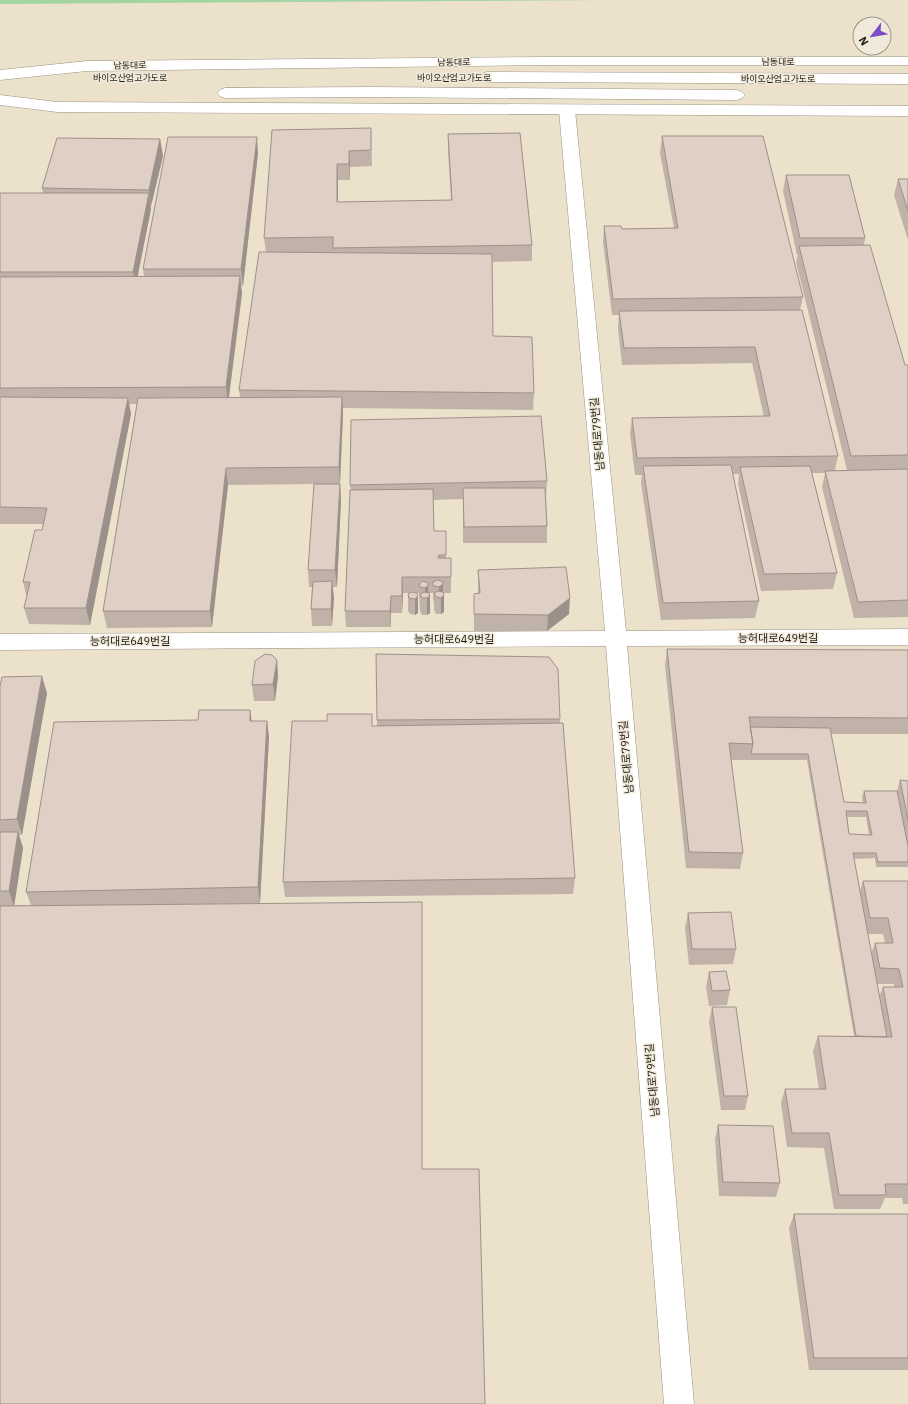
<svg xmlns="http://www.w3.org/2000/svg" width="908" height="1404" viewBox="0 0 908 1404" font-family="'IBM Plex Sans','Noto Sans KR',sans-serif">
<rect width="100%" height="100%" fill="#f1eada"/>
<!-- built -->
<path fill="#ece1ca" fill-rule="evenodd" d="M0,0h908v1404h-908zM860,24h24v24h-24z"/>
<!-- water -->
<path fill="#a3d5a4" d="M0,0h607l-607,4z"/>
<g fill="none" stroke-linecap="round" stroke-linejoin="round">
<defs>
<path id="minor" d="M567,105l5,2 3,3 51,521 282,-2v16l-281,1 67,758h-30l-58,-758 -606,4v-16l605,-3 -46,-521 3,-3z"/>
<path id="secondary" d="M546,57h362v8h-362l-459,6 -87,9v-10l87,-9z
M487,72l421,2v10l-421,-2 -5,-2 -3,-3 3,-3z
M372,87l365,3 5,2 3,3 -3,3 -5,2 -365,-3 -147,1 -5,-2 -3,-3 3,-3 5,-2z
M0,95l57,7 851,4v10l-851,-4 -57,-7z"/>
</defs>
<!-- minor casing -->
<use href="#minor" stroke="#9a9385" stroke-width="1"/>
<!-- secondary casing -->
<use href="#secondary" stroke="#9a9385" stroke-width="1"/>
<!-- minor -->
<use href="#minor" fill="#fff" fill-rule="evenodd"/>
<!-- secondary -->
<use href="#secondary" fill="#fff" fill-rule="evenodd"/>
</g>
<!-- wall -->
<path fill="#c0b2a9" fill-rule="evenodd" d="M371,128l1,38 -22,1v13h-12v22l113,-2 -3,-50v-16l84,111v16l-40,1 1,74 41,57 -1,17 -190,-2v5l-3,71 1,16 -4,87h-4l1,11 -2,28h-20l-1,-17 1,-22h-3l-1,-17 6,-86 -86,1 -16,142 -105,1 -4,-17 34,-207h-8l2,10 -41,211 -61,-1 -5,-16 3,-10 -4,-16 19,-52 2,-6h-44v-331h43l-1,-5 118,-49 3,17 -12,50v3l-13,67h6l-1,-7 115,-116 -15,133h-2l1,7 -13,104h11l-1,-7 27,-138 -2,-14z
M662,136l141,161 -3,13 38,146 -3,14h12l-51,-208 2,-7h-1l-14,-64 3,-16 79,63 -1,7 41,120h3v252l-54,1 -32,-131 3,-14h-13l25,100 -4,16 -72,2 -23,-107 1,-10h-6l26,127 -4,17 -94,2 -20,-137 1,-8h-7l-5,-41 2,-16 132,-1 -12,-54 -130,2 -4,-37 1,-13h-7l-9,-73 1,-16 18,3 52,-1 -14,-75z
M898,179h10v61l-14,-45z
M547,481l-1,16 1,29v17h-84v-44l-30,1 1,31h12v27h5v35h-8l1,19 -3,2h-5l-2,-4v-7l-1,-4v-6h-4l1,3v17l-3,2h-5l-2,-4 -1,-18h-2l1,20 -3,2 -5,-1 -2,-3v-17l1,-1h-6l-1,20h-11v14h-45l-1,-16 6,-121 -1,-5z
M478,570l91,44 -22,17h-73v-37h4z
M667,649l241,1v84h-77l13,68 19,1 -1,-6 2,-6h33l3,-11 8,1v86h-32l-1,-9 -21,1 6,32 3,-10h45v323h-5l-1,-6h-17l-5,11h-46l-10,-61 -37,-1 -6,-44 4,-14h34l-6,-38 5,-15h36l-47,-276h-76l12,93 -3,16 -54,-1 -21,-203zM847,817h19l3,18 -20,-1zM868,934h15l2,9h-10l-4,11zM877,984h17v3h-11l-4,10z
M277,660l1,16 -3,25h-21l-2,-16z
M0,686l47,7 -25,142h-3l4,13 -9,57h17l-5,-13 172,-172 52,-10 2,11h15l2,16 -9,166 -45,1 207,13v252l-422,235z
M560,719v4l15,155 -2,16 -288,3 -2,-15 90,-156h4v-6z
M688,913l48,36 -3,15 -44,1 -4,-37z
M709,972l21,18 -3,15 -18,1 -3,-19z
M712,1007l36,89 -3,14h-24l-12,-88z
M718,1125l62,58 -4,14 -57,-1 -4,-57z
M794,1214h114v156h-99l-20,-142z"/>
<!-- shaded-wall -->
<path fill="#9c918a" d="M257,137l1,16 -15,133 -2,-17z
M160,139l3,17 -12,50 -2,-16z
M349,151l1,16v13l-1,-16z
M337,164l1,16v38l-1,-16z
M149,193l2,16 -16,79 -2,-16z
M240,276l2,17 -14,111 -2,-17z
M342,397l1,16 -3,71 -1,-17z
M128,398l3,16 -41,211 -4,-17z
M226,468l2,17 -16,142 -2,-16z
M340,484l1,16 -4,87 -2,-17z
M402,577l1,16 -1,20z
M332,581l2,17 -2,28 -1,-17z
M443,584v12l1,-1v17l-3,2v-16h-2v-11z
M428,586l1,11 1,-1v17l-3,2v-17h-2v-10z
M391,596v31l-1,-16z
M418,596v17l-3,2v-16z
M570,598l-1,16 -22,17 1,-16z
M277,660l1,16 -3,25 -2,-17z
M42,676l5,17 -25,142 -5,-16z
M250,710l2,16 -2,-5z
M267,721l2,16 -9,166 -2,-16z
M18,832l5,16 -9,59 -5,-16z"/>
<!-- building -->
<path fill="#dfcfc5" stroke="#9c918a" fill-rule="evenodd" d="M371,128v22l-22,1v13h-12v38l115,-2 -4,-66 72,-1 12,112 -199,3v-11l-69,1 8,-108z
M662,136h101l40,161 -190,2 -9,-73h17l1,3 56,-1z
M168,137h89l-16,132h-98z
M57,138l103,1 -11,51 -107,-2z
M786,175h63l16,63h-65z
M898,179h10v32z
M0,193h149l-16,79h-133z
M870,245l35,120h3v90l-57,1 -52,-210z
M259,252l233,2 1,82 39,1 2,56 -295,-3z
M240,276l-14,111 -226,1v-111z
M802,310l36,146 -201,2 -5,-40 138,-2 -15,-69 -131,1 -5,-37z
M0,397l128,1 -42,210h-62l6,-26h-7l12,-52h7l5,-22 -47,-1z
M342,397l-3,70 -113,1 -16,143h-107l35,-213z
M541,416l6,65 -197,4 1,-65z
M731,465l28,136 -96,2 -20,-137z
M810,466l27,107 -73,1 -24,-107z
M908,469v131l-50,2 -33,-131z
M314,484h26l-5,86h-27z
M463,488h82l2,38 -83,1z
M433,489l1,42h12v24h-7l-1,3h13v19h-49v19h-11l-1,15h-45l5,-121z
M566,567l4,31 -22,17 -74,-1v-20l6,-1 -2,-23z
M437,580l5,1 1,3 -4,3 -5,-1 -2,-3z
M332,581l-1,28h-20l2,-27z
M423,581l5,2v3l-3,2 -5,-1 -1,-3z
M438,591l5,1 1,3 -3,3 -5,-1 -2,-4z
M412,592l5,1 1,3 -3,3 -6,-1 -1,-4z
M424,592l5,1 1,3 -3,2h-5l-2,-4z
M667,649l241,1v68l-159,-1 4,27 -24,-1 14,110 -54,-1z
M265,654l7,1 5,5 -4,24 -21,1 3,-24z
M376,654l173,3 9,12 2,50 -183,1z
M42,676l-25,143 -17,1v-134l2,-9z
M199,710h51v11h17l-9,166 -232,5 28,-170 144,-2z
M327,714h45v12l191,-3 12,155 -292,4 9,-161h35z
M750,727l80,1 14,74 22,1 -2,-12h33l11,55v16h-30l-2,-9h-23l34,184 -31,-1 -48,-282h-57l2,-10zM846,811h21l5,24 -23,-1z
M900,780l8,1v39z
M0,832h18l-9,59h-9z
M863,881h45v303h-23l1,11h-47l-10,-62h-37l-7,-44h41l-8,-53 74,1 -9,-50h20l-4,-18 -19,-1 -5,-25h18l-5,-25h-18z
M422,902v267h57l6,235h-485v-498z
M731,912l5,37h-44l-4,-36z
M726,971l4,19 -18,1 -3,-19z
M712,1007h24l12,89h-24z
M718,1125l55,1 7,57 -57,-1z
M794,1214h114v144h-94z"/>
<g text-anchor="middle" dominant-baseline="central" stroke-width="3" stroke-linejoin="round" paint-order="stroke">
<!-- far-street labels -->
<g font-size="9" fill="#201d18" stroke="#f1eada">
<text x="778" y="61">남동대로</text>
<text transform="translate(454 62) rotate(-1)">남동대로</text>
<text transform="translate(130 65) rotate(-1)">남동대로</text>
<text x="130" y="77">바이오산업고가도로</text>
<text x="454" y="77">바이오산업고가도로</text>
<text x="778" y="78">바이오산업고가도로</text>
</g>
<!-- street labels -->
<g font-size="11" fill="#201d18" stroke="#f1eada">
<text transform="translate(597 434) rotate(-95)">남동대로79번길</text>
<text x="778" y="638">능허대로649번길</text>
<text x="454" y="639">능허대로649번길</text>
<text x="130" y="641">능허대로649번길</text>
<text transform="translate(626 757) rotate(-95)">남동대로79번길</text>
<text transform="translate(652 1080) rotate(-95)">남동대로79번길</text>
</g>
</g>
<!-- north arrow -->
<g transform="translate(872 36) rotate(239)"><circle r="19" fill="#f1eada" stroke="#9d988c"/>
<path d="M0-3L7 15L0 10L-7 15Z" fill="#7b4ec6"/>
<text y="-6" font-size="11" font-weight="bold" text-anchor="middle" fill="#201d18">N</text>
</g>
</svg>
